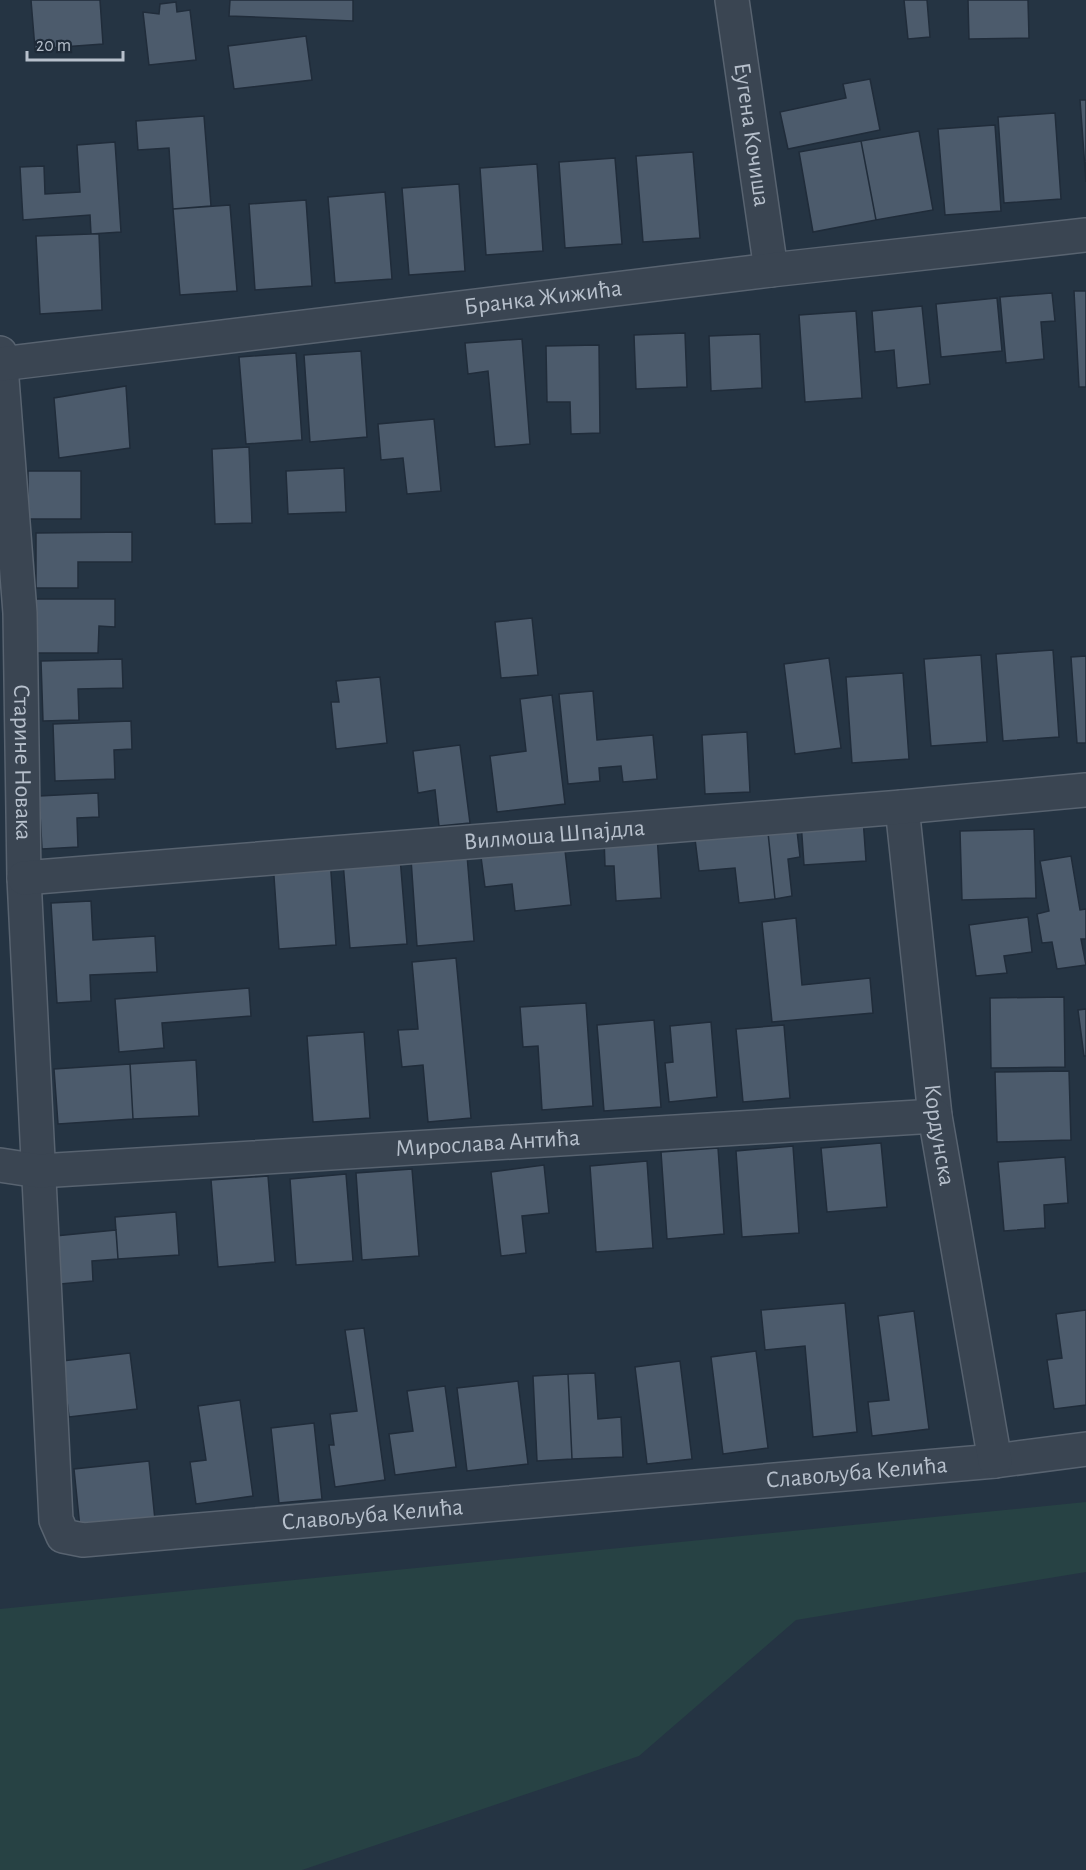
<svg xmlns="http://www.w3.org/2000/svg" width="1086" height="1870" viewBox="0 0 1086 1870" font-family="'Alegreya Sans',sans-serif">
<rect width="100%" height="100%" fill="#253443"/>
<!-- green -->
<path fill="#274244" d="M1086,1502v70l-290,48 -157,136 -337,114h-302v-261z"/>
<!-- building -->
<path fill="#4c5b6c" stroke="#202c3a" stroke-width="1.5" d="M31,0h69l3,44 -68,5z
M230,0h123v21l-124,-5z
M904,0h23l3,37 -22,2z
M968,0h60l1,38 -60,1z
M176,2l1,10 13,-2 6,50 -47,5 -6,-53 16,2 1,-10z
M306,36l6,44 -78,9 -6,-43z
M870,79l10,51 -92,19 -8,-37 66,-14 -3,-14z
M1080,100h6v82z
M1055,113l6,86 -57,4 -6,-86z
M204,116l7,90 -38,3 -4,-61 -31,2 -2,-29z
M995,125l6,86 -56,4 -7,-86z
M919,131l14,79 -57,10 -15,-79z
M861,141l15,79 -63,12 -14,-80z
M115,142l6,90 -30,2 -1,-19 -67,5 -3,-53 24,-1 1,28 35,-2 -3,-47z
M693,152l7,86 -57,4 -7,-86z
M615,158l7,86 -57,4 -6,-86z
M537,164l6,87 -57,4 -6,-87z
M459,184l6,87 -56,4 -7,-87z
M385,192l7,87 -57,4 -7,-86z
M306,200l6,86 -57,4 -6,-86z
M230,205l7,86 -57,4 -7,-86z
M91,234h8l3,76 -62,4 -4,-78z
M1074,291h12v96h-7z
M1052,293l3,28 -14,1 3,37 -38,4 -6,-66z
M997,298l5,53 -61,6 -5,-53z
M922,306l8,78 -33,4 -3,-38 -19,2 -3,-41z
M856,311l6,87 -57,4 -6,-87z
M685,333l2,54 -51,2 -2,-54z
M760,334l2,54 -51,3 -2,-55z
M522,339l8,105 -35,3 -7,-76 -20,3 -3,-31z
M599,345l1,88 -29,1 -1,-32h-23l-1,-56z
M361,351l6,86 -57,5 -6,-87z
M296,353l6,87 -56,4 -7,-87z
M126,386l4,62 -71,10 -5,-60z
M434,419l7,72 -34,3 -4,-36 -22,2 -3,-36z
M249,447l3,76 -37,1 -3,-75z
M344,468l2,44 -58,2 -2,-43z
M28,471h53v48h-53z
M132,532v30h-54v26h-42v-55z
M32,599h83v28l-16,-1 -1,27h-66z
M532,618l6,57 -37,3 -6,-56z
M1053,650l6,87 -56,4 -7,-87z
M981,655l6,87 -56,4 -7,-87z
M1086,656v87h-9l-6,-86z
M829,658l12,90 -46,6 -11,-90z
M122,659l1,29 -45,1 1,31 -36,1 -2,-60z
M903,673l6,86 -57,4 -6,-86z
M380,677l7,66 -51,6 -5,-47h8l-3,-21z
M593,691l4,49 56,-5 4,44 -34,3 -2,-16 -22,2 1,13 -32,3 -9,-90z
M552,695l13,109 -68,8 -7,-56 36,-5 -6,-52z
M131,721l1,28 -18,1 1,29 -60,2 -2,-57z
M747,732l3,60 -45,2 -3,-59z
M460,745l10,78 -31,3 -4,-36 -17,3 -5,-42z
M98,793l1,24 -22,1 1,29 -36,2 -3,-53z
M863,818l3,43 -62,4 -3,-43z
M796,822l4,35 -12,2 4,37 -17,3 -8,-76z
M767,823l8,76 -36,4 -4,-35 -36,3 -5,-40z
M1034,829l2,69 -74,2 -2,-69z
M657,834l4,64 -45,3 -2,-35h-9l-1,-29z
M564,841l7,64 -56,6 -3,-27 -27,3 -4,-30z
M467,855l7,86 -57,5 -6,-87z
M1071,856l9,54 6,-1v30h-5l5,26 -29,4 -5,-27 -10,1 -5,-29 12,-3 -9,-50z
M400,857l7,87 -57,4 -7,-86z
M330,858l6,87 -57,4 -6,-87z
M91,901l2,39 62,-4 2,36 -67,3 1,26 -34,2 -6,-100z
M1028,917l4,35 -28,4 3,17 -31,3 -7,-51z
M796,918l6,67 68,-7 3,35 -101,9 -10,-100z
M456,958l15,160 -43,4 -5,-57 -21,2 -4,-37 20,-1 -6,-67z
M249,988l2,28 -89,7 2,25 -45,4 -4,-53z
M1064,997l1,70 -74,1 -1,-70z
M586,1003l7,103 -51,4 -4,-64 -15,1 -3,-40z
M1086,1009v47h-2l-6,-46z
M654,1020l7,87 -57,4 -7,-86z
M711,1022l6,75 -48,5 -4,-39 8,-1 -3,-36z
M784,1025l6,73 -47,4 -7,-73z
M364,1032l6,86 -57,4 -6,-86z
M196,1060l3,56 -66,3 -3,-55z
M130,1064l3,55 -75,5 -4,-55z
M1069,1071l2,69 -74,2 -2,-70z
M881,1143l6,64 -60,5 -6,-64z
M793,1146l6,87 -57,4 -6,-86z
M718,1148l6,86 -57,5 -6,-87z
M1065,1157l3,46 -24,2 1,23 -41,3 -6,-69z
M647,1161l6,87 -57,4 -6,-86z
M544,1165l5,48 -27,3 4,37 -25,3 -10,-84z
M412,1169l7,87 -57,4 -6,-87z
M346,1174l7,87 -57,4 -6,-86z
M268,1176l7,86 -57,5 -7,-87z
M176,1212l3,43 -61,4 -3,-42z
M116,1230l2,29 -26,2 1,20 -33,3 -5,-48z
M845,1303l12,129 -44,5 -8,-91 -40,4 -4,-40z
M1086,1310v95l-32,4 -7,-49 15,-2 -6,-44z
M914,1311l15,118 -57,7 -4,-34 21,-2 -11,-84z
M364,1328l21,152 -50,7 -6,-42h5l-4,-31 27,-3 -12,-81z
M756,1351l12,97 -45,6 -12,-97z
M130,1353l7,56 -68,8 -7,-56z
M680,1361l12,98 -45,5 -12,-97z
M595,1373l3,46 23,-2 2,40 -51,2 -4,-85z
M568,1374l4,85 -35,2 -4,-85z
M518,1381l10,83 -61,7 -10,-83z
M445,1386l11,81 -61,8 -6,-41 24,-3 -6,-40z
M240,1400l13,96 -57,8 -6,-42 16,-2 -8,-54z
M314,1423l8,76 -43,4 -8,-75z
M149,1461l6,59 -75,8 -6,-59z"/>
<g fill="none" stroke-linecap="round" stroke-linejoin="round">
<defs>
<g id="minor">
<path id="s1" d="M732,0l39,270"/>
<path id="s2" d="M0,353l20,260 4,265 32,642 7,16 20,4 912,-79 91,-12"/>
<path id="s3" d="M1,364l770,-94 315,-35"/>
<path id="s4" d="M902,807l33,309 60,345"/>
<path id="s5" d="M24,878l878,-71 184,-17"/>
<path id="s6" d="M0,1165l39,6 896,-55"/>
</g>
</defs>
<!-- minor casing -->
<use href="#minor" stroke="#586370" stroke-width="36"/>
<!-- minor -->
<use href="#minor" stroke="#3a4552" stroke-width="33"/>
</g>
<g text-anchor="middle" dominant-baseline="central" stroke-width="4.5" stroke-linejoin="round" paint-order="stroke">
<!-- street labels -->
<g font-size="24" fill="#b7c0cc" stroke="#1e2a38">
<text stroke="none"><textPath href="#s1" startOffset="136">Еугена Кочиша</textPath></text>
<text stroke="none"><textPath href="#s3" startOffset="546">Бранка Жижића</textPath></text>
<text stroke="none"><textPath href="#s2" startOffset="410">Старине Новака</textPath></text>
<text stroke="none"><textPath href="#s5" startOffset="532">Вилмоша Шпајдла</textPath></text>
<text stroke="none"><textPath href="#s4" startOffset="330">Кордунска</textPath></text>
<text stroke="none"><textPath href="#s6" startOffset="489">Мирослава Антића</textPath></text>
<text stroke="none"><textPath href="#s2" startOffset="1983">Славољуба Келића</textPath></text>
<text stroke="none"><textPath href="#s2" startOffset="1497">Славољуба Келића</textPath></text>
</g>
</g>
<!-- scale -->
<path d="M27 51v9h96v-9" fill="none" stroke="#b7c0cc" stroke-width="3"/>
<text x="36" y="51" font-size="18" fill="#b7c0cc" stroke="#1e2a38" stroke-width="4.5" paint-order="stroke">20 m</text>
</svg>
